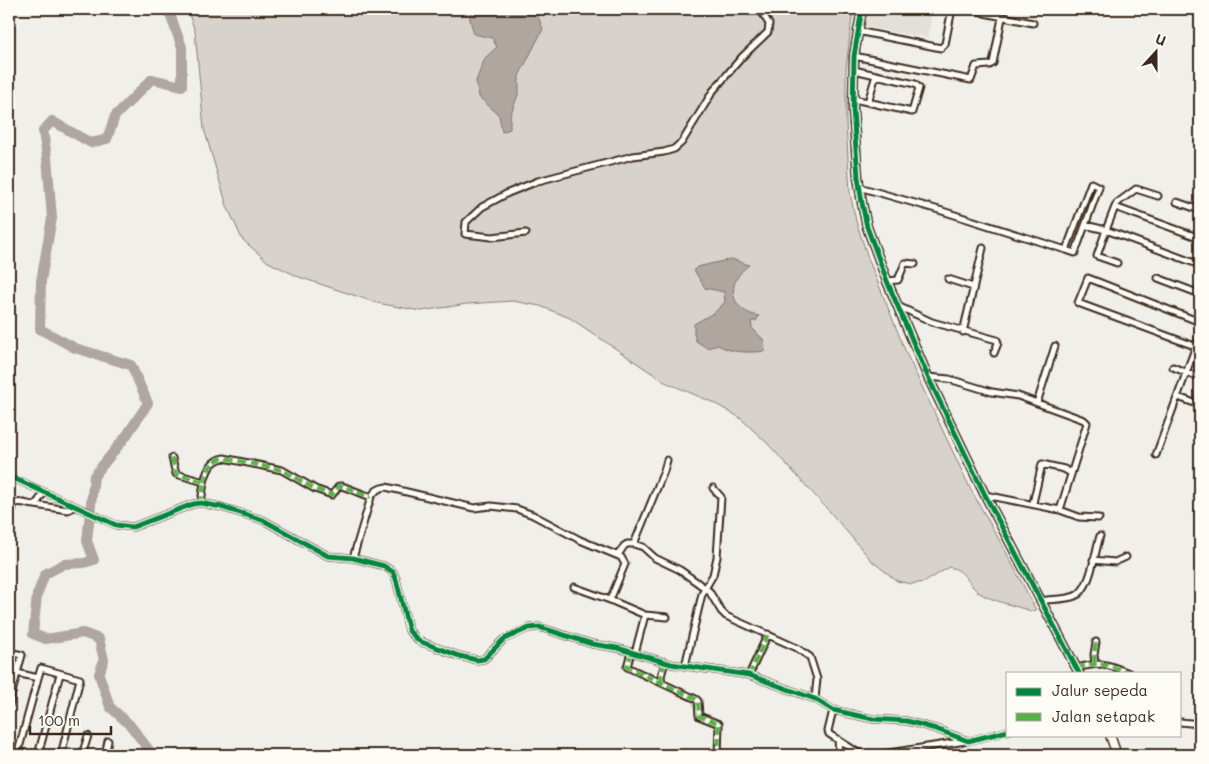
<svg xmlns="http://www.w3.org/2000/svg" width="1209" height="764" viewBox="0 0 1209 764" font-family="Mali,sans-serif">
<rect width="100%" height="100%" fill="#f1efea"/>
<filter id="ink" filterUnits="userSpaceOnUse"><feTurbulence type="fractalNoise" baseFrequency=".02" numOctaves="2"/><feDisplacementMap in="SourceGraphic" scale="10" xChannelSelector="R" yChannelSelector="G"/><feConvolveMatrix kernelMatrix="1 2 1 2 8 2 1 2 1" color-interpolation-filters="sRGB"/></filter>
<g filter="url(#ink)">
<!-- built -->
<path fill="#e3e0da" d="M868,9h64l-4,29 -64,-11z"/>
<!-- green -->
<path fill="#d7d2cc" stroke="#897e75" d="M187,9h666l-7,59v55l4,70 6,28 12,37 39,97 64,135 34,60 31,60 -5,1c-15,-5 -40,-10 -53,-19 -12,-10 -12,-22 -29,-25l-24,15 -14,2 -14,-3 -25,-20 -42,-49 -62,-68 -29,-27 -27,-15 -47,-20 -95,-64 -30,-12 -27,-5 -46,3 -46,7 -44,-8 -78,-26 -31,-15 -26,-23 -15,-33 -23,-77 -9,-98z"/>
<!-- water -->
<path fill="#aea69f" stroke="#80746b" d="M470,9h65l8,20 -24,47v16l-9,24v13l-8,3 -3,-17 -20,-18 -3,-16 9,-23 12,-11 -5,-9 -18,-4 -4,-14z
M732,259l17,6c-24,17 -20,46 10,51l-3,5h-5l1,7 12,12 1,11c-15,2 -34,2 -47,-6l-11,3 -11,-7 -2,-8v-9l21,-12 10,-10 -1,-10 -19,-4 -11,-18 3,-3z"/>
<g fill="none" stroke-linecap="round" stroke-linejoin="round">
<!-- river -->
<path stroke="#aea69f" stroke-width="10" d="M155,755l-6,-5 -19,-25 -20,-18 -11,-33 5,-14 -5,-21 -16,-6 -37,6 -13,-5 4,-39 8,-21 19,-10 20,-1 10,-3 -7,-19 7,-65 33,-41 21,-32 -17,-38 -56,-17 -35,-19 1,-48 11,-63 -5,-61 -4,-26 9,-10 39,22 16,-4 8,-23 37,-37 30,7v-39l-14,-38"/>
<defs>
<path id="street" d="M975,9l9,4 49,10
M857,31l84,17 4,-4 7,-35
M854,56l117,24 5,-14 14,-1 3,-2 9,-45
M854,70l61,14 4,4 -7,24 -58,-13
M868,102l8,-27
M1091,183l8,4 -24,66 -9,-3z
M859,187l80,23 127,40
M1177,202l23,8
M1115,207l2,-4 19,-14 22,7
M1085,225l21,5 9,-23 85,31
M526,233l-34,4 -27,-3 1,-12 16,-15 26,-14 30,-12 95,-25 31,-4 10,-3 8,-7 31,-51 29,-34 26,-25 1,-8 -9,-15
M1117,263l-20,-7 9,-26 94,35
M1158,278l42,16
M948,279l25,8
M887,281l11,-1 7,-17 10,1
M900,307l32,15 65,18 1,3 -4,10
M1200,322l-112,-44 -10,25 122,45
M963,332l20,-84
M1173,367l27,11
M928,377l21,2 43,13 26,4 66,24 3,3 -27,87 -75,-15
M1178,397l22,8
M1037,403l18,-57
M1156,455l44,-120
M172,458l4,16 28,8 -3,21
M9,476l107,49 17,2 60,-23 8,-1 20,4 42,13 65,36 25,2 31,8 9,6 3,7 13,52 10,10 40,15 18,4 7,-1 20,-20 25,-11 10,-1 53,17 25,4 54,16 78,11 66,24 18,11 40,9 34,2 29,8 32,12 40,-10
M204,482c3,-11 7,-22 20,-24l58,12 33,19 17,6 7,-9h3l29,11
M1033,503l9,-39 22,5 7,4
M35,505l33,5 6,-3
M1060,510l19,7 20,1
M9,523l5,-20c17,-4 18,12 29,-10
M634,544l30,-73 3,-11
M618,555l6,-9 3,-2h7l9,3 12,11 25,12 29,21 12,20 5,5 71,32 13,9 7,22 -2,20
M353,558l18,-61c4,-6 7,-9 15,-10l88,21 17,-2 26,3 16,6 47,25 41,17 4,7 -15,36 35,15 22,2
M1093,560l22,2 11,-5
M574,587l36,13
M1040,601c11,-2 25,-1 35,-5 16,-6 20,-45 25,-60
M9,652l13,3 -5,18 21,5 3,-10 39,11 -19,76
M631,652l-4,15 69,32 2,2 1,15 20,8 -1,31
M635,653l10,-38
M1095,663l-1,-8 2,-13
M685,666l17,-72 11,-19 4,-18 4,-60 -8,-9
M1077,668c25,-7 29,-4 52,5
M749,675l19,-41
M662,682l-1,-6 4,-14
M9,705l8,-32
M833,710l-5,21 1,3 33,21
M1180,722l20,2
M838,739l1,16
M107,749l5,6
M9,750l9,2
M30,755l-12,-3 20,-74
M38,755l22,-81
M82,755l6,-19
M105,755l3,-14
M876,755l90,-14
M1198,755l2,-12"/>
<path id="secondary" d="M862,9l-8,47 -1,54 5,67 4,26 5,24 20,54 41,96 57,118 94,178
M1110,735l7,20"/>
</defs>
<!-- street casing -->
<use href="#street" stroke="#3b2a1e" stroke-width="9"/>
<!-- secondary casing -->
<use href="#secondary" stroke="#3b2a1e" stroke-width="11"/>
<!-- street -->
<use href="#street" stroke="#fdfcf7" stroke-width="5"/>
<!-- secondary -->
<use href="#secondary" stroke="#fdfcf7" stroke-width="8"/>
<!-- quiet -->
<path stroke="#57b245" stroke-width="4" stroke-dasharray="8 4" stroke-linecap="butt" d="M172,458l4,16 28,8 -3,21
M204,482c3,-11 7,-22 20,-24l58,12 33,19 17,6 7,-9h3l29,11
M631,652l-4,15 69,32 2,2 1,15 20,8 -1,31
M1095,663l-1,-8 2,-13
M1077,668c25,-7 29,-4 52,5
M749,675l19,-41
M662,682l-1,-6 4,-14
M1198,755l2,-12"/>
<defs>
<path id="cycleway" d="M862,9l-8,47 -1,54 5,67 4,26 5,24 20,54 41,96 57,118 94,178
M9,476l107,49 17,2 60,-23 8,-1 20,4 42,13 65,36 25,2 31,8 9,6 3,7 13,52 10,10 40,15 18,4 7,-1 20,-20 25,-11 10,-1 53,17 25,4 54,16 78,11 66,24 18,11 40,9 34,2 29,8 32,12 40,-10"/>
</defs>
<!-- cycleway casing -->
<use href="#cycleway" stroke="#fdfcf7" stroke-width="8"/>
<!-- cycleway -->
<use href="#cycleway" stroke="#00873e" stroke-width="5"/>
</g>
</g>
<!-- margin -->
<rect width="1209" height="764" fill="none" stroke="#fdfcf7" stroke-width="30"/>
<rect x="15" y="15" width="1179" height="734" fill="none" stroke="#3b2a1e" stroke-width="2" filter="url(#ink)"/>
<!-- legend -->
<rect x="1006" y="672" width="175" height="65" fill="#fdfcf7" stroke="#afa8a0"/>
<rect x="1016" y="688" width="25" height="8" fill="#00873e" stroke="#afa8a0"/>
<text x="1052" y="696" font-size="15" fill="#3b2a1e">Jalur sepeda</text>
<rect x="1016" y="713" width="25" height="8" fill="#57b245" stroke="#afa8a0"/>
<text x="1052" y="722" font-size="15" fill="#3b2a1e">Jalan setapak</text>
<!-- north arrow -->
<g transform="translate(1156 52) rotate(21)" stroke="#fdfcf7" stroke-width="4" paint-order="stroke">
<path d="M0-4L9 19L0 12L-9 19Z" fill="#3b2a1e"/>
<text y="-8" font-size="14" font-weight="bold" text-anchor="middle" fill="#3b2a1e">U</text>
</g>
<!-- scale -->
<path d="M30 726v8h81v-8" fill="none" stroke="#3b2a1e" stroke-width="2.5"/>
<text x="38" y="726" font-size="15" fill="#3b2a1e" stroke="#fdfcf7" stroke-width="4" paint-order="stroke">100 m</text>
</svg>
